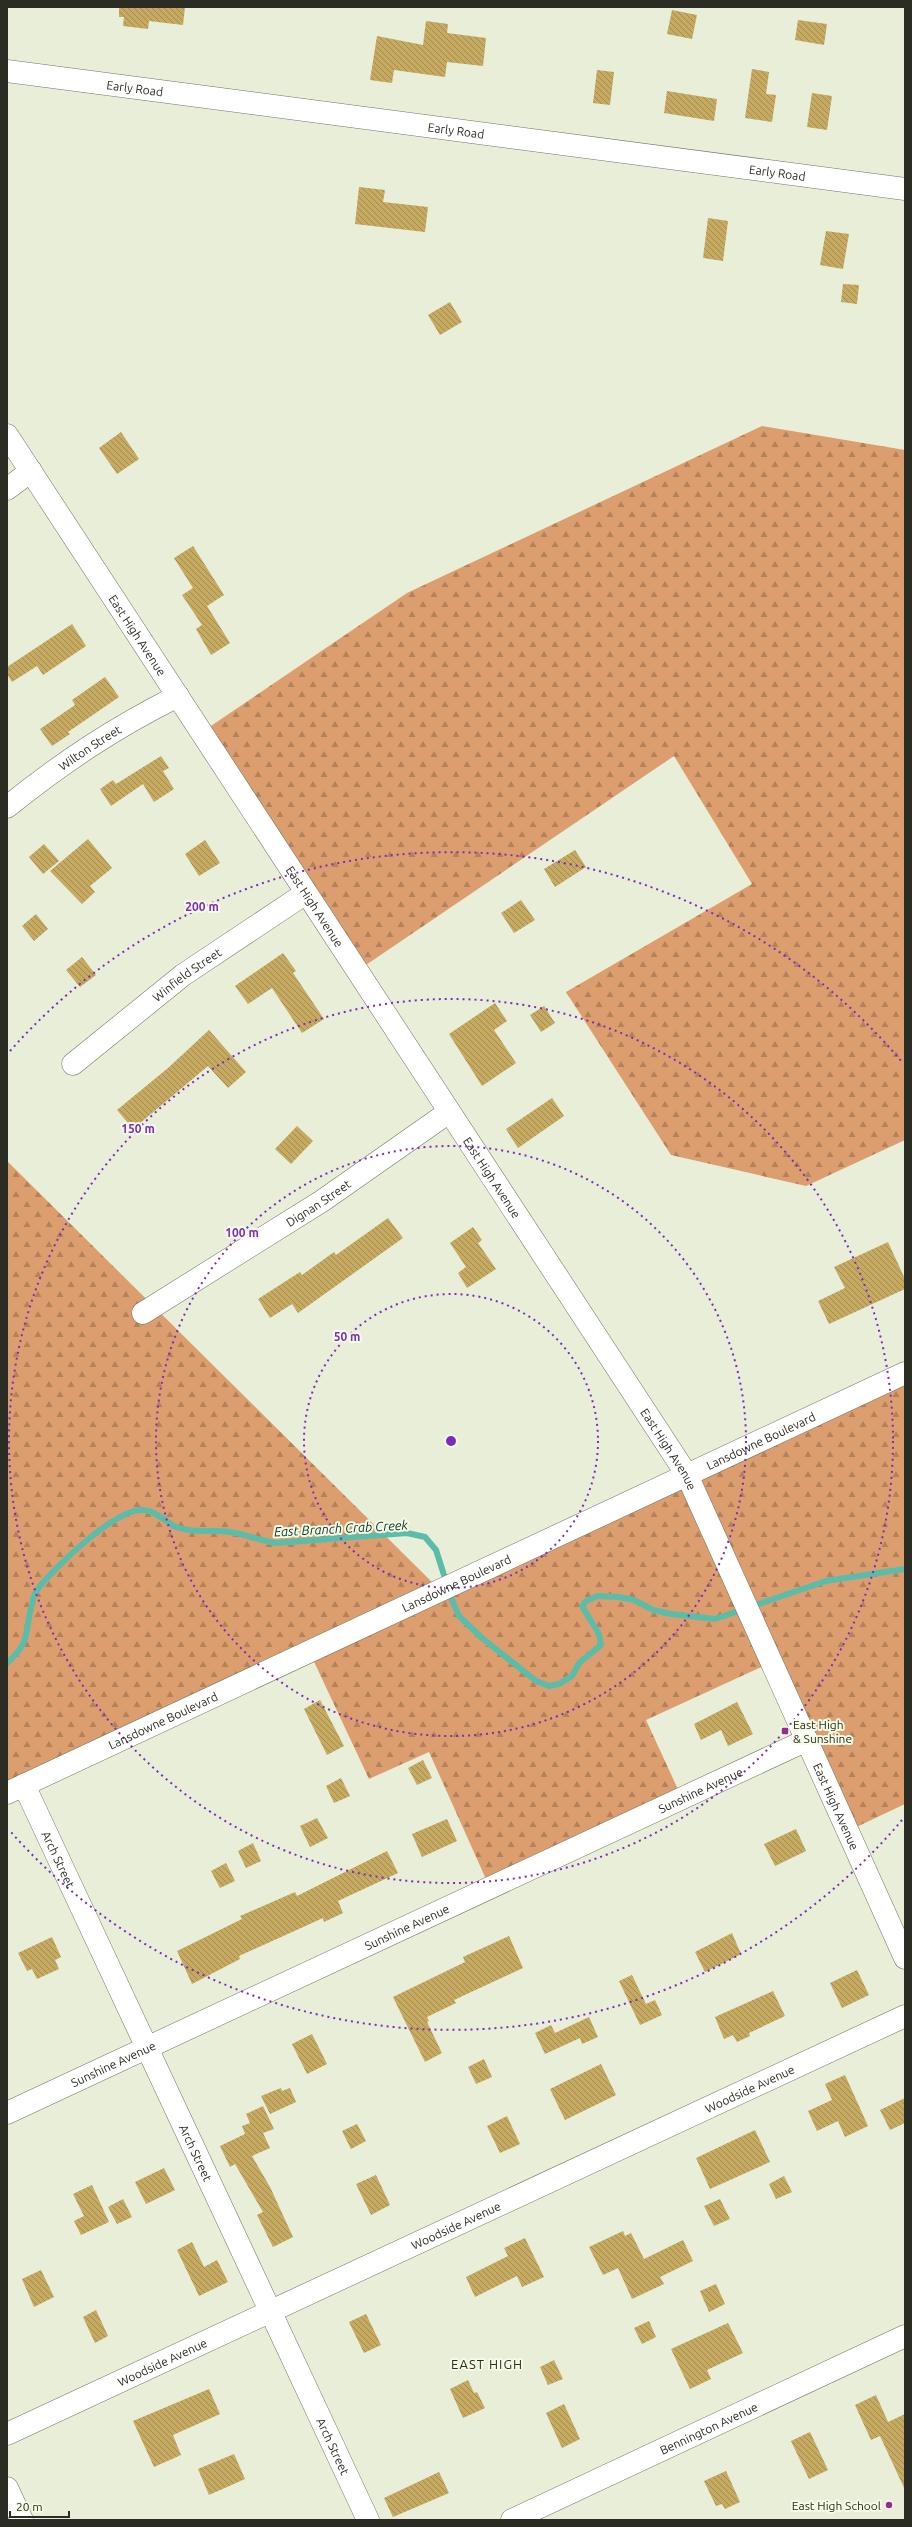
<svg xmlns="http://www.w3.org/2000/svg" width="912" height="2527" viewBox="0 0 912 2527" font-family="Ubuntu,sans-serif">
<defs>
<pattern id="forest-firs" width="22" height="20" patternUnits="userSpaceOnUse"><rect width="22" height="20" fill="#dc9e6e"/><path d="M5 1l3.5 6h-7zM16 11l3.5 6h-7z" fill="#b3815a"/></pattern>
<pattern id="building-back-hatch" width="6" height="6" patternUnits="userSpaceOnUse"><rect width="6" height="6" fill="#c6aa62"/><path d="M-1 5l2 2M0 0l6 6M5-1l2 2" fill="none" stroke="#a18b51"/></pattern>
</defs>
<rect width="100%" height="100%" fill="#e8eed7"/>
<!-- forest -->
<path fill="url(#forest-firs)" d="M762,426l143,24v690l-99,46 -135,-31 -105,-163 186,-108 -78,-128 -317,215 -155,-239 205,-139z
M7,1161l433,429 465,-217v431l-57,27 -76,-169 -126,58 36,78 -192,90 -61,-136 -60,27 -60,-128 -302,142z"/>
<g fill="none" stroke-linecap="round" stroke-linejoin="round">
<!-- stream -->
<path stroke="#5bbda9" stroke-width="6" d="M7,1663c25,-22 17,-31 25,-59 1,-4 2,-10 5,-14 16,-21 79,-83 107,-80 12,1 22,12 32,17 18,7 35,2 54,5 16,2 30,9 47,11l130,-10 18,4 11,13 16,50 7,16 23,22 54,43 13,5 10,-2 13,-8 7,-13 22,-18 -2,-11 -17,-28 4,-5 12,-5 21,1 15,3 19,10 18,4 44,5 111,-38 79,-12"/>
</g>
<!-- building -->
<path fill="url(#building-back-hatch)" d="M119,7h66l-2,18 -34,-4 -1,8 -25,-3 1,-9h-5z
M672,10l25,5 -5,24 -25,-5z
M798,20l29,4 -3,21 -29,-5z
M426,21l22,3 -1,9 39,5 -3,28 -36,-4 -2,15 -51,-7 -2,13 -22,-3 7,-44 46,9z
M752,69l17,3 -3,22 10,1 -4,27 -27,-4z
M597,70l17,2 -4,33 -17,-2z
M667,91l50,8 -3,22 -50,-8z
M812,93l20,3 -5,34 -20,-3z
M359,187l26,3 -2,12 45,5 -3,25 -70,-8z
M708,218l20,3 -5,40 -20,-3z
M826,231l23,3 -6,35 -23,-4z
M843,284l16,1 -2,19 -16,-2z
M450,302l12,20 -22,13 -12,-20z
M121,432l18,27 -22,15 -18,-26z
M193,546l31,49 -17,11 23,37 -19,12 -15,-26 6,-4 -20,-30 11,-7 -19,-30z
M72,624l14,22 -43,29 -6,-9 -25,16 -5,-8v-7z
M105,677l14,20 -51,35 2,2 -18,12 -12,-17 35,-24 -3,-5z
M161,756l8,12 -6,3 11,18 -20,13 -11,-18 -32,22 -11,-17 13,-9 3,4z
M88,839l24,29 -22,18 5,6 -13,12 -32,-33z
M205,840l15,23 -21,13 -14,-22z
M44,844l15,17 -16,13 -14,-17z
M575,850l11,17 -31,20 -11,-18z
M521,900l14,20 -21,13 -13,-20z
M36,914l12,15 -14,12 -12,-15z
M283,953l13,18 -3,2 31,46 -22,14 -30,-45 -24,16 -13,-18z
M82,957l14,18 -16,12 -14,-17z
M495,1003l12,18 -13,9 22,33 -34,23 -33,-52z
M544,1006l11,17 -14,9 -11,-17z
M209,1030l37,42 -18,16 -20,-22 -75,63 -16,-19 51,-42z
M552,1098l12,18 -46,32 -12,-19z
M297,1126l16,15 -22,23 -16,-15z
M388,1218l15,20 -105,75 -6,-9 -22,14 -12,-19 42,-27 2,3 32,-23 2,3z
M473,1227l9,13 -4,3 18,26 -29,19 -9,-15 8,-6 -16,-24z
M888,1242l17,37v10l-76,35 -11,-23 27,-13 -11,-21z
M320,1700l24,46 -17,9 -23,-46z
M737,1702l16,32 -25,12 -7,-16 -20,10 -7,-16z
M423,1760l9,18 -15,7 -9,-17z
M341,1778l9,18 -16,7 -8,-17z
M317,1818l11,20 -18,9 -10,-21z
M447,1819l10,22 -35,16 -10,-23z
M796,1829l10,22 -31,15 -11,-22z
M253,1843l8,18 -15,7 -8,-17z
M387,1851l11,22 -60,28 5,12 -19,9 -1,-4 -33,15 -51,23 1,3 -48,25 -15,-33 65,-32 -2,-3 55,-24 2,4z
M226,1863l9,18 -15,7 -9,-17z
M732,1933l9,21 -36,18 -10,-20z
M509,1936l14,32 -69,32 2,3 -29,14 2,4 -2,1 15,31 -17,9 -32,-65 72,-35 -2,-5z
M52,1937l9,20 -6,3 4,9 -22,10 -5,-10 -5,2 -9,-18z
M857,1970l12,25 -27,13 -12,-25z
M632,1975l14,29 9,-4 7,15 -22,10 -21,-44z
M773,1991l12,25 -36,17 1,3 -13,6 -4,-7 -9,4 -9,-22z
M589,2017l9,20 -16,7 -2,-6 -35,16 -10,-21 16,-8 4,8z
M312,2034l15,30 -20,10 -15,-30z
M484,2059l8,18 -16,7 -8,-17z
M601,2064l15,31 -51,25 -15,-31z
M845,2075l23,51 -23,11 -7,-16 -21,10 -9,-20 24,-11 -7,-16z
M281,2088l1,3 8,-3 6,14 -26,12 -9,-18z
M905,2098v25l-15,7 -10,-20z
M263,2106l11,23 -11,4 7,15 -18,8 18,31 23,50 -20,10 -16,-32 6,-3 -28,-48 -5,3 -10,-21 25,-12 -3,-8 8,-3 -4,-9z
M507,2116l13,28 -20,9 -13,-27z
M357,2124l9,17 -15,8 -9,-18z
M755,2130l15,32 -60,27 -14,-31z
M164,2168l11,22 -29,14 -11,-22z
M376,2175l14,30 -19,10 -15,-31z
M784,2176l8,16 -16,7 -7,-15z
M92,2185l17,37 -28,13 -7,-14 10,-5 -11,-22z
M123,2199l9,18 -15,7 -9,-17z
M720,2199l10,20 -16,7 -10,-20z
M623,2231l2,5 6,-3 13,26 39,-19 10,21 -33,16 4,7 -32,15 -14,-31 -15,7 -14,-28z
M525,2238l19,39 -22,10 -5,-11 -42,21 -9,-20 42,-21 -4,-8z
M192,2242l12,25 13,-7 11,22 -29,14 -22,-46z
M41,2270l13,27 -20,10 -12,-28z
M716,2284l9,20 -16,8 -9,-21z
M96,2310l12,26 -13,7 -12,-26z
M366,2314l15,31 -17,8 -15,-31z
M649,2321l7,16 -14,7 -8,-16z
M728,2323l15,30 -36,17 4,9 -21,10 -19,-40z
M554,2360l9,19 -15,6 -8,-18z
M468,2380l6,13 3,-1 8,16 -22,10 -13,-29z
M209,2389l11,25 -47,21 8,20 -27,12 -21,-46z
M876,2395l12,27 17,-8v76l-25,-54 -9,4 -16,-35z
M564,2404l16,35 -18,9 -16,-35z
M810,2432l18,38 -19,9 -18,-38z
M234,2454l11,25 -36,16 -11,-26z
M726,2471l14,31 -15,7 -3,-5 -6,2 -12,-25z
M439,2472l10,21 -56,24 -9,-19z"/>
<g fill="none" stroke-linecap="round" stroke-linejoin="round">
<defs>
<g id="street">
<path d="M7,489l24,-18"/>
<path id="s1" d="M7,807c56,-45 107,-79 171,-111"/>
<path id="s2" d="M73,1064l110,-89 123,-82"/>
<path id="s3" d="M143,1313l179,-112 127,-89"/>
<path id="s4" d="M24,1785l344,735"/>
<path id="s5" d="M7,2113l800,-373"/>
<path id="s6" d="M7,2434l898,-418"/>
<path d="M7,2488l15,32"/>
<path id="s7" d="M512,2520l393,-184"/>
</g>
<g id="secondary">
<path id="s8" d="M7,71l898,118"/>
<path id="s9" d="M7,435l680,1040 218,483"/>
<path id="s10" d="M7,1793l898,-420"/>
</g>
</defs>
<!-- street casing -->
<use href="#street" stroke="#717662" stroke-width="23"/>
<!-- secondary casing -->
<use href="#secondary" stroke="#717662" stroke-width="23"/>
<!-- street -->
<use href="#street" stroke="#fff" stroke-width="22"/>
<!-- secondary -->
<use href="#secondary" stroke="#fff" stroke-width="22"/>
</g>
<!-- distance rings -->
<g fill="none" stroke="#7b2cbf" stroke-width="2" stroke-dasharray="2 4">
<circle cx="451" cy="1441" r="147"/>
<circle cx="451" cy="1441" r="295"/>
<circle cx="451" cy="1441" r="442"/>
<path d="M902 1820A589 589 0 0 1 10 1831M10 1051A589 589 0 0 1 902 1062"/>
</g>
<!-- markers -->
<g fill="#952d91" stroke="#f5fbe4" stroke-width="1.5">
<rect x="781" y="1727" width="8" height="8" rx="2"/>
<circle cx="889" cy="2505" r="4"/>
</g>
<g text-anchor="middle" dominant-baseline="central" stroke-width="4" stroke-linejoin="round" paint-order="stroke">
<!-- street labels -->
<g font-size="12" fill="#2b2d24" stroke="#f5fbe4">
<text stroke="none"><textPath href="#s8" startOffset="129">Early Road</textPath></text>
<text stroke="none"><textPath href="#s8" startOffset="453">Early Road</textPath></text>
<text stroke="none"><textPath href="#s8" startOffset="777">Early Road</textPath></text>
<text stroke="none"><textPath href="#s9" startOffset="239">East High Avenue</textPath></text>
<text stroke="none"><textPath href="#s1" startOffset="102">Wilton Street</textPath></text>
<text stroke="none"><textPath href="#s9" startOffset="563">East High Avenue</textPath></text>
<text stroke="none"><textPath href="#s2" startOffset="145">Winfield Street</textPath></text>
<text stroke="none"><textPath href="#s9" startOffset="887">East High Avenue</textPath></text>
<text stroke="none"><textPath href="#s3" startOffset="207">Dignan Street</textPath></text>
<text stroke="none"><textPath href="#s10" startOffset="832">Lansdowne Boulevard</textPath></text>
<text stroke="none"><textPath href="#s9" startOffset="1211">East High Avenue</textPath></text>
<text stroke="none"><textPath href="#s10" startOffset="496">Lansdowne Boulevard</textPath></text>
<text stroke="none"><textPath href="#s10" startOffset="172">Lansdowne Boulevard</textPath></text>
<text stroke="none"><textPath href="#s5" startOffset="765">Sunshine Avenue</textPath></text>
<text stroke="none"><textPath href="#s9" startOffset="1606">East High Avenue</textPath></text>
<text stroke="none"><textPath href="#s4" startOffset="82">Arch Street</textPath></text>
<text stroke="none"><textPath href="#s5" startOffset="441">Sunshine Avenue</textPath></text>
<text stroke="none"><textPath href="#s5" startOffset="117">Sunshine Avenue</textPath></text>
<text stroke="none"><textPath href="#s6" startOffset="819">Woodside Avenue</textPath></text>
<text stroke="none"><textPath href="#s4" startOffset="406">Arch Street</textPath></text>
<text stroke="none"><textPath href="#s6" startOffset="495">Woodside Avenue</textPath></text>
<text stroke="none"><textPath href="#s6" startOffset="171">Woodside Avenue</textPath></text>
<text stroke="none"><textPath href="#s7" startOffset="217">Bennington Avenue</textPath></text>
<text stroke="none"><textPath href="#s4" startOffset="730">Arch Street</textPath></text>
</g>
<!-- poi labels -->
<g font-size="12" fill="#2b2d24" stroke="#f5fbe4" text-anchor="start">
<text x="793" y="1724">East High<tspan x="793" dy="14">&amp; Sunshine</tspan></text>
<text x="881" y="2505" text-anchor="end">East High School</text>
</g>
<!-- water labels -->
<g font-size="13" font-style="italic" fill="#04342c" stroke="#f5fbe4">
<text transform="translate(341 1528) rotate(-3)">East Branch Crab Creek</text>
</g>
<!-- neighbourhood labels -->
<g font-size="13" letter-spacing="1" fill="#2b2d24" stroke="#f5fbe4">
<text x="487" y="2364">EAST HIGH</text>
</g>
</g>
<circle cx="451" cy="1441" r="6" fill="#7b2cbf" stroke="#f5fbe4" stroke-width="2"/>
<g font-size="12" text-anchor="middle" font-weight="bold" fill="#7b2cbf" stroke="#f5fbe4" stroke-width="4" stroke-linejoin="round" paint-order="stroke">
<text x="202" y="911">200 m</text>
<text x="138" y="1133">150 m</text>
<text x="242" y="1237">100 m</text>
<text x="347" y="1341">50 m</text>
</g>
<!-- border -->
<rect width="912" height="2527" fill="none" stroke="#2b2d24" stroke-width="16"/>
<!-- scale -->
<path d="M10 2511v6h59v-6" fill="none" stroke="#2b2d24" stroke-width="2"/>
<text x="16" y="2511" font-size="12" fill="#2b2d24" stroke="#f5fbe4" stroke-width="3" paint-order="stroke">20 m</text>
</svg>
